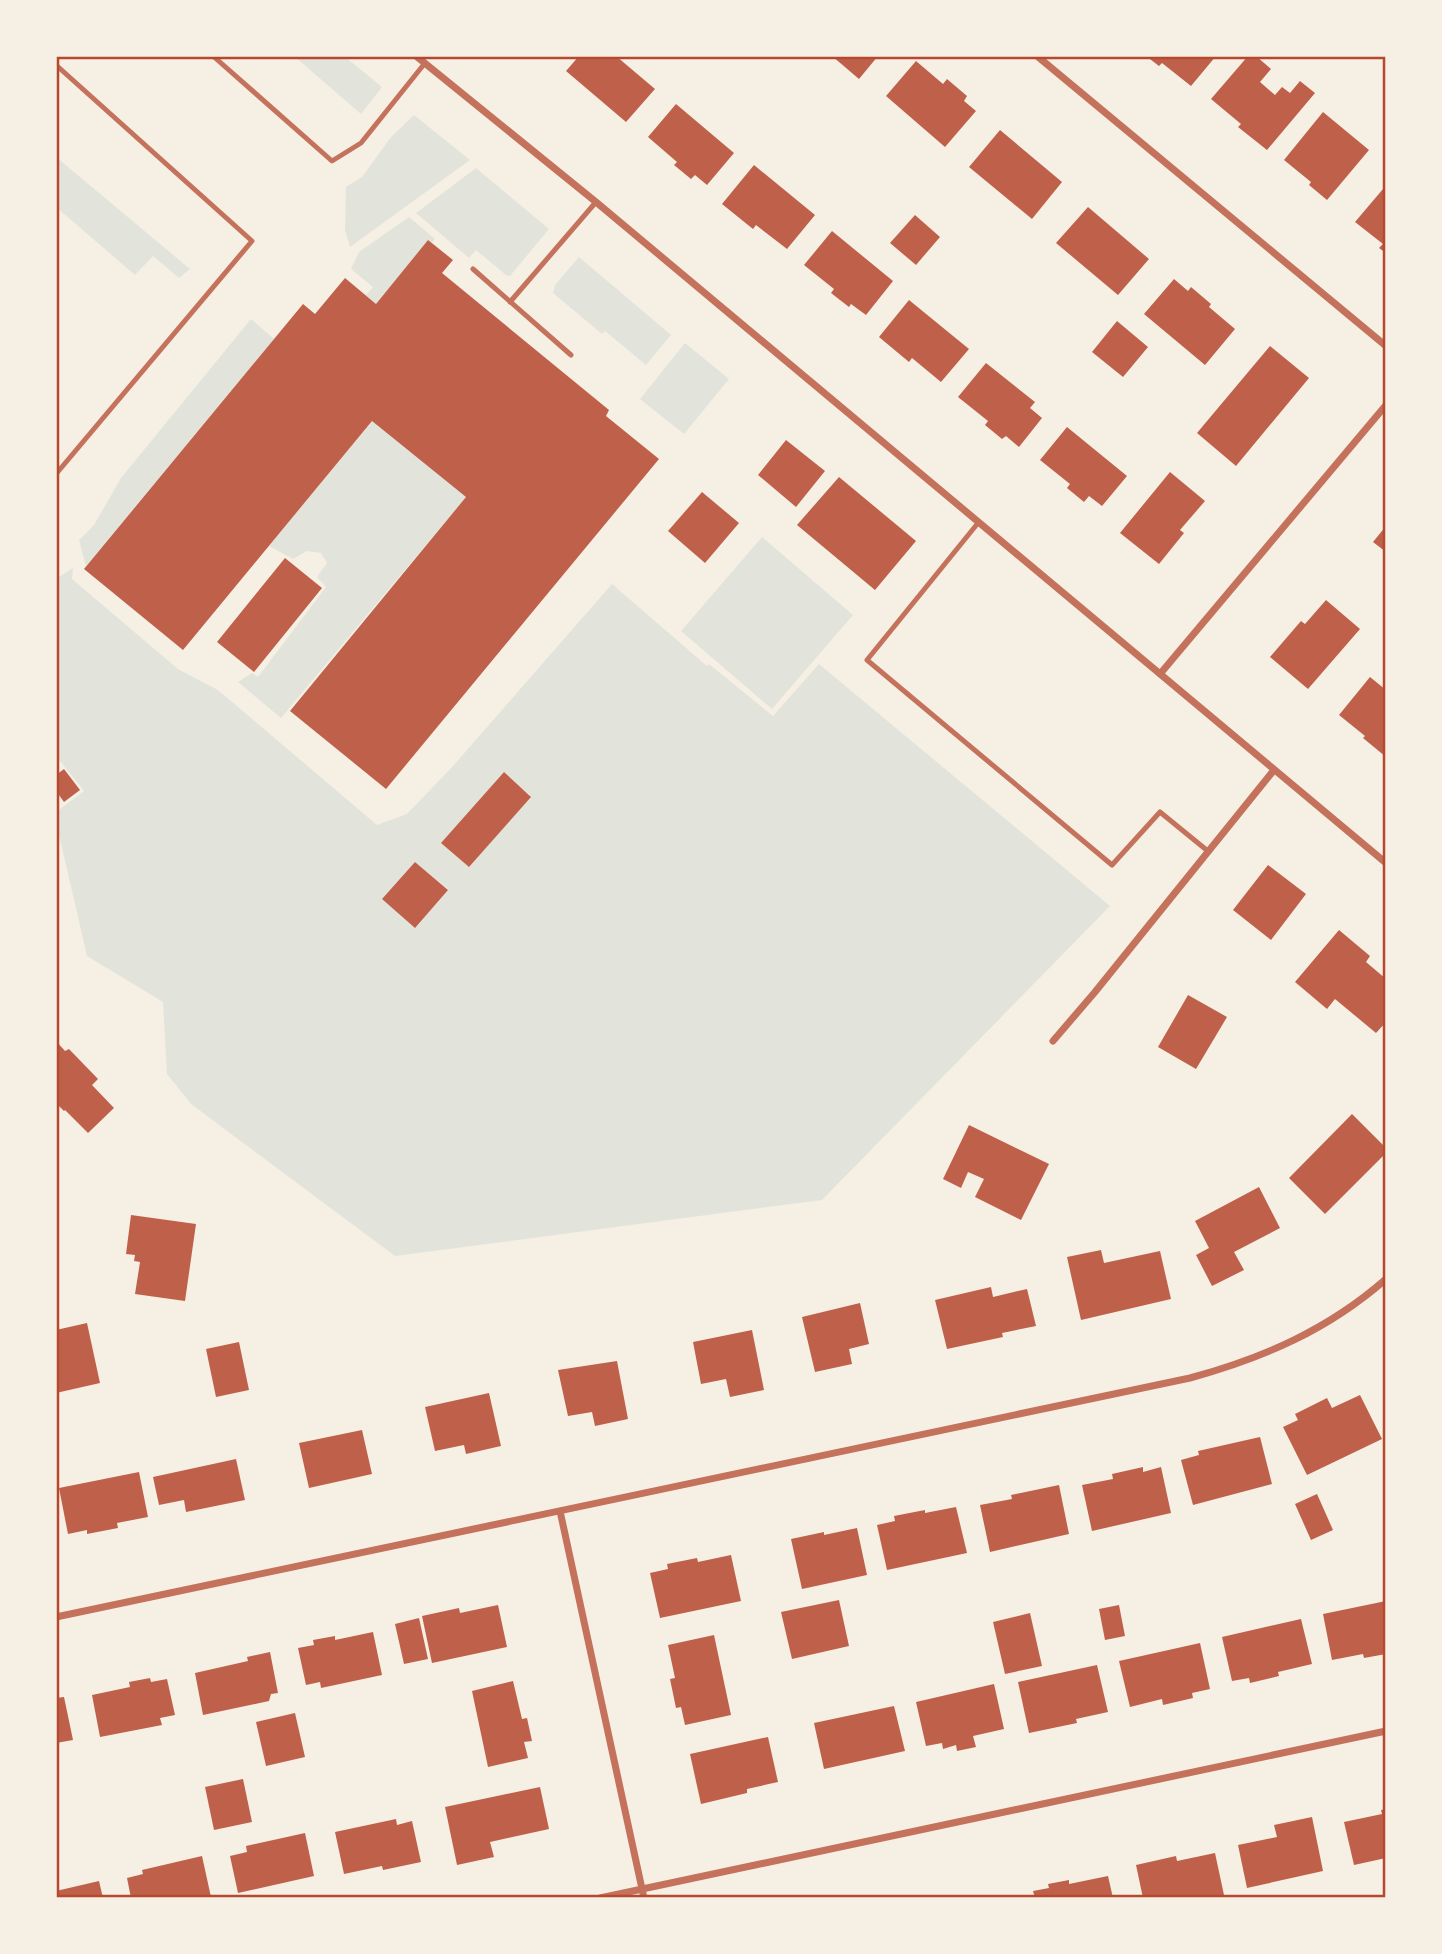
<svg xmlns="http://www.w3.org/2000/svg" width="1442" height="1954" viewBox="0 0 1442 1954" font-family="Lora,serif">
<rect width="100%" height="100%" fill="#f6efe4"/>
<!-- green -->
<path fill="#e2e4dc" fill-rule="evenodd" d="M294,56h50l38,31 -21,27z
M414,115l56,45 -120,87 -5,-17 1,-43 16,-10 29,-40z
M56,157l134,112 -11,9 -26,-22 -18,19 -79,-68z
M476,168l73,61 -39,47 -4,-1 -30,-25 -7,8 -53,-45z
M409,217l26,22 -3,4 -4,-3 -52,64 -10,-9 7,-8 -22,-18 8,-17z
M579,257l92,78 -25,30 -41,-34 -3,3 -49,-41 2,-8z
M251,319l23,20 -188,227 -7,-26 15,-15 27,-47z
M685,343l44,36 -45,55 -44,-35z
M372,421l94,76 -185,221 -43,-36 14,-9 6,4 68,-90 -9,-10 10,-14 -6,-10 -14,-2 -14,8 -24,-13z
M762,537l91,78 -81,94 -91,-78z
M73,568l-1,11 106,90 40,21 159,135 30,-11 46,-48 159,-182 95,82 2,-2 64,52 46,-52 291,242 -288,294 -427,56 -204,-152 -24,-30 -4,-72 -76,-46 -31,-134v-10l28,-21 -28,-35v-177zM503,773l27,22 -62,71 -26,-24zM415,862l33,27 -33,38 -32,-28z"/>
<!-- building -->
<path fill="#bf614a" d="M579,56h37l39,33 -29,33 -60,-51z
M832,56h46l-19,23z
M1146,56h70l-25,30 -29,-23 -3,3z
M1248,56h8l15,13 -11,13 15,13 7,-8 8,6 10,-12 15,12 -48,57 -29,-23 3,-3 -30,-25z
M916,61l27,23 4,-5 20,17 -3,5 12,10 -31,36 -59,-51z
M676,104l58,49 -27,32 -12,-10 -4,4 -17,-14 3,-3 -29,-25z
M1323,112l46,38 -42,50 -18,-15 2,-3 -27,-22z
M1000,130l62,52 -30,37 -63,-52z
M754,165l61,50 -28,34 -31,-24 -3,4 -31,-25z
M1383,189l3,3v61l-7,-5 4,-4 -28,-22z
M1088,207l61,52 -31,36 -62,-52z
M915,215l25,22 -24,28 -26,-22z
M832,231l61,50 -27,34 -15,-11 -2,3 -18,-14 3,-4 -30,-24z
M428,240l25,20 -11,13 167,137 -3,6 53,43 -273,330 -96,-78 176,-214 -94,-76 -189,229 -99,-81 219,-265 12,10 30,-36 31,26z
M1174,279l14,12 3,-4 20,17 -2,3 26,22 -30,36 -61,-51z
M909,300l60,49 -28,33 -29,-24 -3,4 -30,-25z
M1117,321l31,26 -25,30 -31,-25z
M1270,346l39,32 -73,88 -39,-33z
M986,363l49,39 -5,6 12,10 -23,29 -13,-11 -4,3 -17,-14 3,-4 -30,-24z
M1067,427l60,49 -25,30 -13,-10 -5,6 -17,-14 3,-4 -30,-24z
M786,440l39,31 -29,36 -38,-32z
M1170,472l35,29 -25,29 4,3 -25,31 -39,-31z
M839,477l77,64 -41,49 -78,-65z
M702,492l37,31 -34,40 -37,-32z
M1386,526v26l-13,-10z
M285,558l37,30 -68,84 -37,-30z
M1326,600l34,29 -52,60 -38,-32 31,-36 4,3z
M1370,677l16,13v67l-23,-19 2,-2 -26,-21z
M64,769l16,21 -16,12 -8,-11v-16z
M504,772l27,25 -62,70 -28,-24z
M415,862l33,28 -33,38 -33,-29z
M1268,865l38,29 -35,46 -38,-30z
M1339,930l31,26 -4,6 20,17v43l-10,11 -41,-34 -8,10 -32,-27z
M1188,995l39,22 -31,52 -38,-22z
M56,1041l9,10 4,-2 29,30 -6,6 22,23 -26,25 -23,-23 -1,1 -8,-8z
M1352,1114l34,34v5l-61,61 -36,-36z
M969,1125l80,39 -28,56 -46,-23 9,-18 -16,-7 -7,16 -18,-9z
M1259,1187l21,41 -46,24 10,18 -32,16 -16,-31 13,-7 -14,-27z
M131,1215l65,9 -11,77 -50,-7 5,-32 -6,-1 1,-6 -9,-1z
M1101,1250l3,13 56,-12 11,48 -90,21 -14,-63z
M991,1287l2,10 34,-8 9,37 -34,7 1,4 -56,12 -12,-49z
M860,1303l9,41 -20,5 3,15 -37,8 -13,-55z
M87,1323l13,60 -44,10v-63z
M752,1330l12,60 -34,7 -4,-18 -25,5 -8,-42z
M239,1342l10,48 -33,7 -10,-48z
M617,1361l11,58 -33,7 -3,-14 -24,4 -10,-46z
M489,1393l12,53 -35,8 -2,-9 -29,6 -10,-44z
M1360,1395l22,44 -75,36 -24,-48 15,-7 -3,-6 32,-16 5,10z
M362,1430l10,44 -63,14 -10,-45z
M1260,1437l12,47 -79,21 -12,-45 18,-5 -1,-4z
M236,1459l9,41 -59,12 -2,-12 -25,5 -6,-28z
M1143,1467v5l18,-5 10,46 -79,18 -10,-46 31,-6 -1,-5z
M139,1472l9,45 -31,6 1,5 -31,6v-4l-19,4 -9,-46z
M1059,1485l10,49 -79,18 -10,-47 32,-6 -1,-4z
M1317,1494l16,36 -22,10 -16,-36z
M956,1507l11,46 -80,17 -10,-45 18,-4 -1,-5 31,-6v3z
M857,1528l10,47 -65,14 -11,-50 33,-7v3z
M731,1555l10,46 -81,17 -10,-45 18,-4 -1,-5 30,-6 1,4z
M839,1600l10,46 -57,13 -11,-47z
M1386,1601v53l-22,4 -1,-4 -31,6 -9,-46z
M498,1605l9,42 -75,16 -10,-47 37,-8 1,5z
M1119,1605l6,31 -20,4 -6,-31z
M1030,1613l12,53 -37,8 -12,-52z
M419,1618l9,41 -24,5 -9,-40z
M1301,1619l11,45 -34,8 1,4 -29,7 -1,-5 -17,3 -10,-44z
M373,1632l9,43 -61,13 -1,-6 -14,3 -8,-37 16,-3 -1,-5 22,-4v4z
M714,1635l17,80 -46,10 -4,-18 -5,1 -6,-29 5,-1 -7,-33z
M1200,1643l10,46 -18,4 1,5 -30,7 -1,-6 -32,8 -11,-46z
M270,1652l8,41 -7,1 -2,7 -66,14 -8,-42 53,-12 -1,-4z
M1097,1665l11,47 -32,7 1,4 -48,10 -11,-51z
M150,1678l1,4 16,-3 8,36 -15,3 2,7 -62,12 -8,-42 38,-8 -1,-5z
M513,1681l9,38 5,-1 5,23 -8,1 4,16 -40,9 -16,-76z
M994,1684l10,45 -31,7 3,11 -19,4 -1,-6 -13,4 -1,-6 -16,3 -10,-44z
M64,1697l9,43 -17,3v-45z
M894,1706l11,45 -81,18 -10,-46z
M295,1713l10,44 -39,9 -10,-44z
M768,1737l10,45 -31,7v4l-46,11 -11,-50z
M243,1779l9,43 -38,8 -9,-43z
M540,1787l9,42 -59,13 4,15 -37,8 -12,-58z
M1386,1809v49l-32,7 -10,-43 38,-8 -1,-4z
M1312,1817l11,54 -76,17 -9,-43 39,-8 -3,-12z
M396,1819l1,6 15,-4 9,41 -38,8 -1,-4 -38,8 -9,-42z
M305,1833l9,43 -76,17 -8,-37 17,-4 -1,-6z
M1215,1853l9,42 -15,3h-66l-7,-33 40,-9 1,5z
M202,1856l9,41 -80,1 -4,-20 16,-4 -1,-4z
M1108,1876l5,22h-78l-2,-7 16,-3 -1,-4 21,-4v4z
M99,1881l4,17h-47v-7z"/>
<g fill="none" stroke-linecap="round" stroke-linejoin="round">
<!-- service -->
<path stroke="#c5725c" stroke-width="5" d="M213,56l119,105 29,-18 64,-80
M56,65l196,176 -196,233
M473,269l98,86
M510,302l86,-100
M978,523l-111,137 245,205 48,-53 49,40"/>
<!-- minor -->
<path stroke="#c5725c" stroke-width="7" d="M416,56l180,146 790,661
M1037,56l349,290
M1160,674l226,-269
M1053,1041l42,-49 179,-222
M560,1511l84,387
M56,1617l1134,-239c73,-20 138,-48 196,-99
M600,1898l786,-167"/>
</g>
<!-- border -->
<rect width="1442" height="1954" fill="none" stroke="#f6efe4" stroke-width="116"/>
<rect x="58" y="58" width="1326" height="1838" fill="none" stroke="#b5482f" stroke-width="2.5"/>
</svg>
